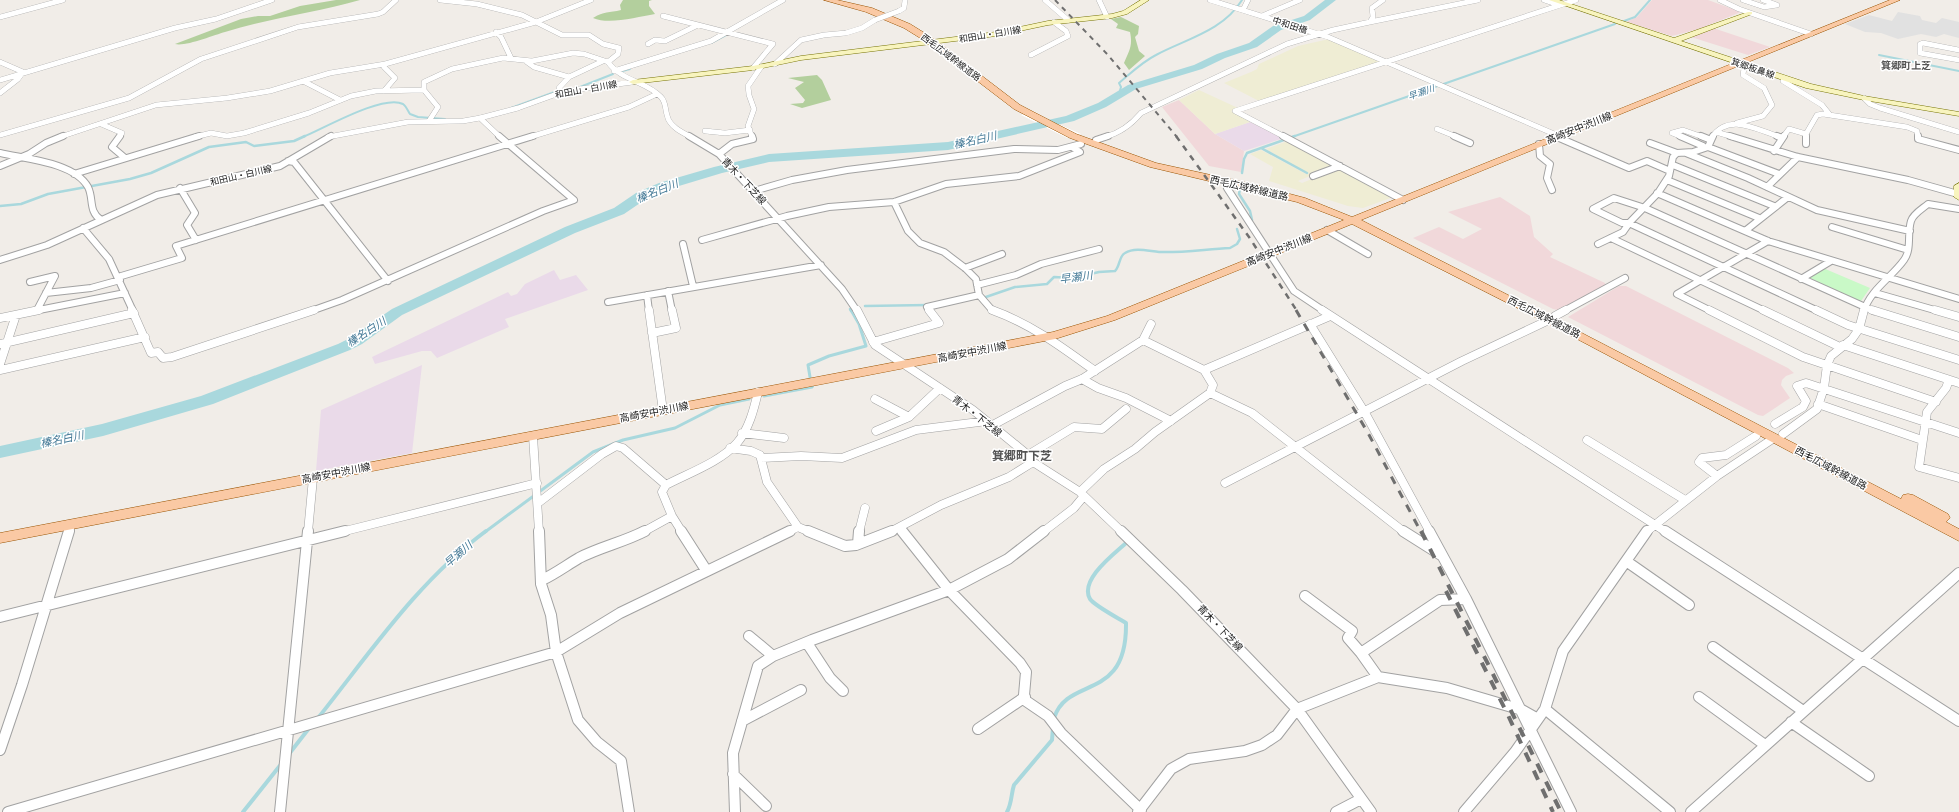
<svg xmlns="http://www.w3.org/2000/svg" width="1959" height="812" viewBox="0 0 1959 812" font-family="'Titillium Web','Noto Sans JP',sans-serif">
<rect width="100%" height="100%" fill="#f1ede8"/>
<!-- commercial -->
<path fill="#f1d8da" d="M1652,0h56l33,12 -42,17 -27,7 -46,-14 11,-5z
M1713,28l57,19 -22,8 -57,-18z
M1179,100l36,34 29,17 -3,21 -32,-6 -47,-59z
M1500,197l30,19 4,21 19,17 -3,3 55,26 1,3 -48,24 -5,-1 -140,-71 26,-11 24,12 19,-10 -34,-17z
M1619,286h7l162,82 6,5 -8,3 -4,4 -1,5 9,13 -27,18 -5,-1 -190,-98z"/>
<!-- industrial -->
<path fill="#eadae9" d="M1250,122l34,16 -40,13 -29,-17z
M554,270l6,10 16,-5 12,15 -83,29 4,8 -72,31 -6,-7h-9l-47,13 -3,-7 136,-65 3,4 6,-2 8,-10z
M422,365l-10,88 -96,18 5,-61z"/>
<!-- farmland -->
<path fill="#efedd4" d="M1329,39l52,22 -122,40 -35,-18 27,-11 6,-3 2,-5 39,-18z
M1199,90l39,18 -7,3 19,11 -35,12 -36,-34z
M1288,141l46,25 -36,15 4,2 37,-15 54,29 -30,11 -15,-2 -79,-25 4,-14 -23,-13 11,-4 45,24h3l-43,-25z"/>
<!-- forest -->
<path fill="#b3cf9d" d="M336,0h24c-44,13 -91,18 -135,32 -11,3 -40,15 -50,12l66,-25 17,-3h12l30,-10z
M623,0h29l-3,1v5l6,8c-18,3 -46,11 -62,4 11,-7 16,-5 28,-8l-1,-5z
M1121,17l18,9 -1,8 -3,3 4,14 6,5 -16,14 -5,-7c5,-12 9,-17 6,-31l-14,-4 2,-4 -7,-5z
M817,75l5,5 9,20 -29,8 -12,-4 13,-1 2,-3 -10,-12 9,-6 -16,-4z"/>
<!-- park -->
<path fill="#c9f9c7" d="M1823,268l47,20 -9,13h-3l-50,-24z"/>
<!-- parking -->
<path fill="#e1e1e1" d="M1898,12l22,4 2,4 14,3 6,-5 17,4v16l-15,-4 -8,3 -15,-3 -23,5 -17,-6 -16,-1 -20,-8 24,-9 23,6z"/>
<!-- pier -->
<path fill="#fff" d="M1033,111l18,10 30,13 -14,4 -46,-23z"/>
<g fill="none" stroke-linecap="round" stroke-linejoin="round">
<!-- stream-far3 -->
<path stroke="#a9d8dd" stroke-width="2" d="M1624,21l11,-4 15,-17
M711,43l17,-9
M1879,55l80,16
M619,72l11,-3
M580,87l33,-13
M1119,94l2,-7 -2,-4c12,-10 23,-21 37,-28 30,-16 67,-24 86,-55
M511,108l49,-18
M303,137c20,-8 80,-43 100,-33 3,2 5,7 7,10l8,3 27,2
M1292,137l323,-113"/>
<!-- stream-far2 -->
<path stroke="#a9d8dd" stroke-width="2.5" d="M1261,148l46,25
M1242,173l2,-14 3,-6 48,-17
M1240,189l-1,5 11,17 2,9
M0,206l21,-2 27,-10 82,-15 21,-6 58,-26 37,-5 8,4 40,-5 11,-5
M983,298l32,-11 32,-3 7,-7 19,1 26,-6 16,-1c5,-5 4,-15 10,-18 10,-6 23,-2 34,-1 23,1 48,-3 71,-4l7,-4 3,-5 -3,-10
M865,306l63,-1
M850,309l1,2"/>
<!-- stream-far1 -->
<path stroke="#a9d8dd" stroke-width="3" d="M810,377l-2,-12 21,-9 37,-10 -7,-22 -8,-14
M764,396l48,-9 1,-2
M485,532l108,-80 30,-12 52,-12 45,-23 29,-6"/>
<!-- stream -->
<path stroke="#a9d8dd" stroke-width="4" d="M318,718c52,-65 100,-137 168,-187
M1054,718c14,-43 73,-15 72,-95 -8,-5 -31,-17 -36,-24 -11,-19 24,-45 36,-56
M289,754l21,-27
M243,812l39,-49
M1007,812c5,-9 4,-18 7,-27l38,-45 1,-12"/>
<!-- river -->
<path fill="#a9d8dd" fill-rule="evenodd" d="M1325,0h11l-26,20 -29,10 -24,17 -32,11 -23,11 -66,20 -30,18 -32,14 -126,29 -179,12 -47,11 -53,16 -23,10 -22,15 -49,19 -173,82 -40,29 -12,6 -137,54 -110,32 -103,22v-12l102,-22 99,-28 137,-52 12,-6 42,-29 173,-82 49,-19 22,-15 23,-10 55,-16 55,-13 179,-12 118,-26 32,-13 30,-18 66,-20 23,-11 32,-11 24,-17 31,-10z"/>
<defs>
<path id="street-far3" d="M440,0l37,4 45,11 40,20h27l14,9 16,4 -1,6 -10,8c13,19 38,19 53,35 5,5 4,12 6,18 2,11 14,17 24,22
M1045,0l23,20
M1099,0l8,17
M1210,0l118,37 231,99
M1544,0l15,5
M1720,0l19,9 72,25
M1743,0l21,7 13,-2 -14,-5
M1243,10l5,-10
M899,11l5,-3 1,-8
M663,16l110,28 -20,24
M1262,16l38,-16
M0,17l63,-17
M1370,22l108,-22
M496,32l5,5 10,21
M648,44l7,-4 10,1 33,-16
M1959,50l-36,-7 -3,1v9l39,7
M1031,55l37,-19 -2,-5 -12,-9
M0,62l23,10 -5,7 -18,14
M527,62l7,5 35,10 -10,11 2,4
M775,64l26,-24 23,-5 22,-2 16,-5 13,-8
M614,71l97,-30 72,-41
M569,77l34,-16
M1784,78l-1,3 39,24 8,10
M0,80l175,-52 41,-9 56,-19
M303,81l37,19
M384,91l11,-13 -11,-11 1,-3 151,-42 55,-22
M1864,98l6,6 10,4 79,24
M480,118l20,19
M429,121l9,-14 -14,-17v-8l28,-13 51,-11 29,3 41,-8 11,1 24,8
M1737,123l26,-7 9,-11 -8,-17 -21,-13 1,-7
M101,124l21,9 -3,4
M1437,129l20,8
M705,131l20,2 25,-3
M1716,132l17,5
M0,135l129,-37 72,-39 97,-32 80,-13 5,-2 13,-12
M60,137l96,-32 71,-7 43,-7 60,-18 55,-9
M195,137l16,-4 16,3 17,-3 65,-20 42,-17 25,-5 48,-1
M328,137l80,-15 55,-1 17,-3 38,-10 47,-17 68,-9
M530,137l99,-30 28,-13
M752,137l-4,-11 6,-17 -5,-14 -1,-9 13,-19
M1105,137c15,-4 26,-12 36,-24l146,-69 46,-14 37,-8 3,-5 -1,-9 11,-8
M1285,137l-50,-26 341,-111
M1682,137l-10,-4 11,-3 20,7
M1712,137c17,-25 45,-7 68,0
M1783,137l6,-8 17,5
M1806,137v-3l11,-19 6,-1 84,13 10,4 1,6"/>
<path id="street-far2" d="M120,136l-8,11 13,11
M689,136l30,18 123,135 15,22
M1283,136l120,64
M1454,136l16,7
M1680,136l23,10
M1701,136l10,4
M1730,136l68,21 110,23 50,14
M1777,136l5,2
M1806,136v8
M1918,136v3l41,11
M1557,137l72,31 18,-7 23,10
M1096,140l12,-4
M1650,143l27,10
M1539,144l1,12 10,8 -3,14 5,12
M1708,147l71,27
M1774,151l10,-15
M0,153c25,6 74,9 88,34 6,12 0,24 13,33
M1686,153l62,25 69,32 93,21
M719,154l13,-10 21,-5 -1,-3
M288,161l6,1 94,119
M1673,165l101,41
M0,166l29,-12 17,-11 17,-7
M74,174l125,-38
M1313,176l27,-10
M1667,180l92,38
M1232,183l-5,5 67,103 30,20
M1767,187l31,-30
M180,188l15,25 -8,12 9,15
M754,191l38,-11 55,-10 167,-21 44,1 23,-6
M1657,193l111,48 191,58
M894,202l14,29 12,12 24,9 21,16 11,11 3,16 13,15 3,1
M1832,227l76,23
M83,228l26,31 24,52
M1327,230l41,24
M1745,231l43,-34
M1611,238l154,73
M702,240l85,-24 42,-9 65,-5 52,-18 73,-8 61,-24 -8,-5
M683,244l10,42
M1598,244l25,-12 7,-10 28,-29 11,-17 4,-19 4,-4 16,-1 15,-5 5,-11
M0,260l47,-15 110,-50 123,-29 51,-30
M965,268l37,-14
M118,277l64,-19 -6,-12 357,-110
M1801,279l30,-18
M30,282l25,-6 -18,34
M977,285l39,-10 25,-11 58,-15
M668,291l4,20
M46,293l45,-5 29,-8
M1875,293l63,18
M647,295l2,16
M608,302l213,-37
M34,311l91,-18
M311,311l31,-11 201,-89 31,-11 -75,-64
M930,311l-3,-4 52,-12
M1564,311l61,-33
M1711,311l-34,-17 91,-53
M1818,311l-189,-88h-7l-29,-14 21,-11 31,10 229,103
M1864,311c6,-21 28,-34 40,-51 8,-11 3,-26 7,-39 2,-7 11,-12 17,-17l31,5"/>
<path id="street-far1" d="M132,310l19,43 7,-1 5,6 9,-1 142,-47
M649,310l14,101
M857,310l18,35 98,65 55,45 5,7 47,30 42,40
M992,310c39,14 70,37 103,61
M1322,310l344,222
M1709,310l94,47 133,45
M1763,310l77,37
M1816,310l32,15 111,35
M1872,310l87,27
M1935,310l24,7
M1555,316l11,-6
M0,318l39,-8
M1310,324l54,87 66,121
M652,333l24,-5 -4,-18
M1143,340l61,30
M873,342l66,-19 -10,-13
M0,344l134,-31
M1843,345l116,38
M0,364l16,-49
M0,370l145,-33
M1082,379l16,9 28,10 45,23
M1949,380l-3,8 -19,24 -8,55 40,11
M1210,393l42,20 152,119
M875,399l34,18 31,-29
M1818,404l104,36
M1775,424l28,-17 3,-6 -9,-15 9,-3 153,50
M991,426l74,-40 17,-7 61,-39 8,-16
M876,431l33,-14
M742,433l42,5
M1783,434l34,-25 7,-21 3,-23 4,-9 21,-17 7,-10 5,-19
M533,436l6,96
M1587,440l98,60
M730,448l21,3 9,4 7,27 31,45 12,5
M1028,455l46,-28 28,2 24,-20
M761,458l40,-2 41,2 74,-28 71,-9
M1717,476l-18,-14 3,-4 24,-3 30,-19
M1225,483l237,-122 87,-41
M1080,492l24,-23 31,-20 20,-17 55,-39 3,-8 -9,-15 126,-54
M538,503l64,-49 14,-8 7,2 43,37
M900,528l3,4
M69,532l2,-8
M308,532l5,-54
M341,532l196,-49
M643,532l29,-16
M682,532l-10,-16 -10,-24 4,-7c23,-12 54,-23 71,-42 12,-14 17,-34 21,-51
M787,532l11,-5
M859,532l6,-24
M890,532l51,-27 68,-28 24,-15
M1043,532l31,-24 10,-12
M1646,532l71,-56 57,-38"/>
<path id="street" d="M539,531l2,53 10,31 5,37 22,68 19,22 24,19 8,51
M681,531l25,39
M808,531l37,15 11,-1 36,-14
M902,531l47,59 71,73 6,9 -2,23 2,6 22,15 13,17 80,77
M1121,531l61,59 115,119 74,103
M1403,531l38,24
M1429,531l37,68 105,213
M1665,531l294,190
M858,544l1,-13
M1626,561l63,44
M542,580c13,-6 25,-15 37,-22 21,-11 45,-16 66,-27
M1305,596l47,35 -4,7 13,15
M0,617l345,-86
M749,636l24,20
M807,643l23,35 13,13
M1713,647l90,64
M1378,677l-17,-24 79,-53 26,-1
M1699,697l66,48
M1545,709l125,103
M742,721l59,-31
M1791,722l78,54
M978,729l47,-32
M0,750l22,-65 47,-154
M733,774l33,32
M8,812l548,-160 64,-39 170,-82
M280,812l28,-281
M735,812l-2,-59 25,-87 15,-10 39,-16 137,-50 59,-31 36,-28
M1138,812l33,-43 18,-10 56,-8 17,-6 15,-10 20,-26 81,-32 69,11 75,22 16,9
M1336,812l25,-13
M1464,812l51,-60 30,-43 18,-58 84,-120
M1691,812l268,-239"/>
<path id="secondary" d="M1141,0h8l-22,14 -15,4 -64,7 -52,11 -195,24 -48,10 -120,14 -4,-2 4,-2 120,-14 48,-10 195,-24 52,-11 64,-7 11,-3z
M1549,0h10l115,38 74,-26h4v2l-71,27 130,43 53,12 95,16v4l-95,-16 -58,-12z
M1959,183v17l-5,-3v-11z"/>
<path id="primary" d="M824,0h13l35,8 38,16 21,13 89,68 56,29 80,29 96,21 53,14 47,19 538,-217h10l-539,220 192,98 348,181 2,-4 5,-1 5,1 35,19 2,4 -4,4 13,7v12l-414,-219 -193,-98 -237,96 -60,19 -1055,204v-10l1053,-201 54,-16 237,-96 -47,-18 -147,-35 -80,-29 -56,-29 -89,-68 -21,-13 -38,-16z"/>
</defs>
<!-- street-far3 casing -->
<use href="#street-far3" stroke="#a2a2a2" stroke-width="5.5"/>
<!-- street-far2 casing -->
<use href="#street-far2" stroke="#a2a2a2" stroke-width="8"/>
<!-- street-far1 casing -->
<use href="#street-far1" stroke="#a2a2a2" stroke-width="9"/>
<!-- street casing -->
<use href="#street" stroke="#a2a2a2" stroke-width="12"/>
<!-- secondary casing -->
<use href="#secondary" stroke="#787507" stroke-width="1"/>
<!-- primary casing -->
<use href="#primary" stroke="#9a5403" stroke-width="1"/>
<!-- street-far3 -->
<use href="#street-far3" stroke="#fff" stroke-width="5"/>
<!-- street-far2 -->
<use href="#street-far2" stroke="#fff" stroke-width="6"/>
<!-- street-far1 -->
<use href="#street-far1" stroke="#fff" stroke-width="8"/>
<!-- street -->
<use href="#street" stroke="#fff" stroke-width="10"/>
<!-- secondary -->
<use href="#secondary" fill="#f8f4be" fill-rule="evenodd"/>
<!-- primary -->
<use href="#primary" fill="#fac9a4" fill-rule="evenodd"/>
<!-- rail-far3 -->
<path stroke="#6f6f6f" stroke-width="2" stroke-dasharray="5 5" stroke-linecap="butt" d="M1055,0l53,55 69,82"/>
<!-- rail-far2 -->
<path stroke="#6f6f6f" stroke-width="2.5" stroke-dasharray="6 6" stroke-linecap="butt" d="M1176,136l73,101 48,74"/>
<!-- rail-far1 -->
<path stroke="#6f6f6f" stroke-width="3" stroke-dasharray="8 8" stroke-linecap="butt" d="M1296,310l72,123 53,99"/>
<!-- rail -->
<path stroke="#6f6f6f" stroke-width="4" stroke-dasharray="10 10" stroke-linecap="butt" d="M1421,531l63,125 77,156
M1446,591l61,122 46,99"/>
<defs>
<path id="street-bridge" d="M875,20l24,-9"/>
</defs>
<!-- street-bridge casing -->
<use href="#street-bridge" stroke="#a2a2a2" stroke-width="5.5" stroke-linecap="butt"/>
<!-- street-bridge -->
<use href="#street-bridge" stroke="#fff" stroke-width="5"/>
</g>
<g text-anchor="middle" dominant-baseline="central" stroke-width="3" stroke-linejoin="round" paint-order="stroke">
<!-- far-street labels -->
<g font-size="9" fill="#212121" stroke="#fff">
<text transform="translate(1290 25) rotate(18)">中和田橋</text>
<text transform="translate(990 34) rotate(-9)">和田山・白川線</text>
<text transform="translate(951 57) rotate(37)">西毛広域幹線道路</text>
<text transform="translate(1753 68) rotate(19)">箕郷板鼻線</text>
<text transform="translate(586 89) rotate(-10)">和田山・白川線</text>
<text transform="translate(241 175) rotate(-13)">和田山・白川線</text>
</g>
<!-- far-water labels -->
<g font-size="9" font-style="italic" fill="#457a97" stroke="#fff">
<text transform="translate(1421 92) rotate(-19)">早瀬川</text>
</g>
<!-- far-quarter labels -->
<g font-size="10" font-weight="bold" fill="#545454" stroke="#fff">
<text x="1906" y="65">箕郷町上芝</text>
</g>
<!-- street labels -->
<g font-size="10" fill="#212121" stroke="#fff">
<text transform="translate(1579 128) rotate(-22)">高崎安中渋川線</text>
<text transform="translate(744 181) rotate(47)">青木・下芝線</text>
<text transform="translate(1249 188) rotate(13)">西毛広域幹線道路</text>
<text transform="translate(1279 250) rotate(-22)">高崎安中渋川線</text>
<text transform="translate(1544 317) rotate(27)">西毛広域幹線道路</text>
<text transform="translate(972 352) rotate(-11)">高崎安中渋川線</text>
<text transform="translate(654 412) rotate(-11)">高崎安中渋川線</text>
<text transform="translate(977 416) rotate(38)">青木・下芝線</text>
<text transform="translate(1831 468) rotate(28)">西毛広域幹線道路</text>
<text transform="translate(336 473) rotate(-11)">高崎安中渋川線</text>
<text transform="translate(1220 628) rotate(46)">青木・下芝線</text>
</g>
<!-- water labels -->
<g font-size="11" font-style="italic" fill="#457a97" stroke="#fff">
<text transform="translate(975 140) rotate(-13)">榛名白川</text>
<text transform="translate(657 191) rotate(-22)">榛名白川</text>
<text transform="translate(1076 277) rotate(-7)">早瀬川</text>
<text transform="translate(366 332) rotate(-33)">榛名白川</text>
<text transform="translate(62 439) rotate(-12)">榛名白川</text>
<text transform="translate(458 554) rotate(-41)">早瀬川</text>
</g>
<!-- quarter labels -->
<g font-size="12" font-weight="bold" fill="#545454" stroke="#fff">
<text x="1022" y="455">箕郷町下芝</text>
</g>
</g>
</svg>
